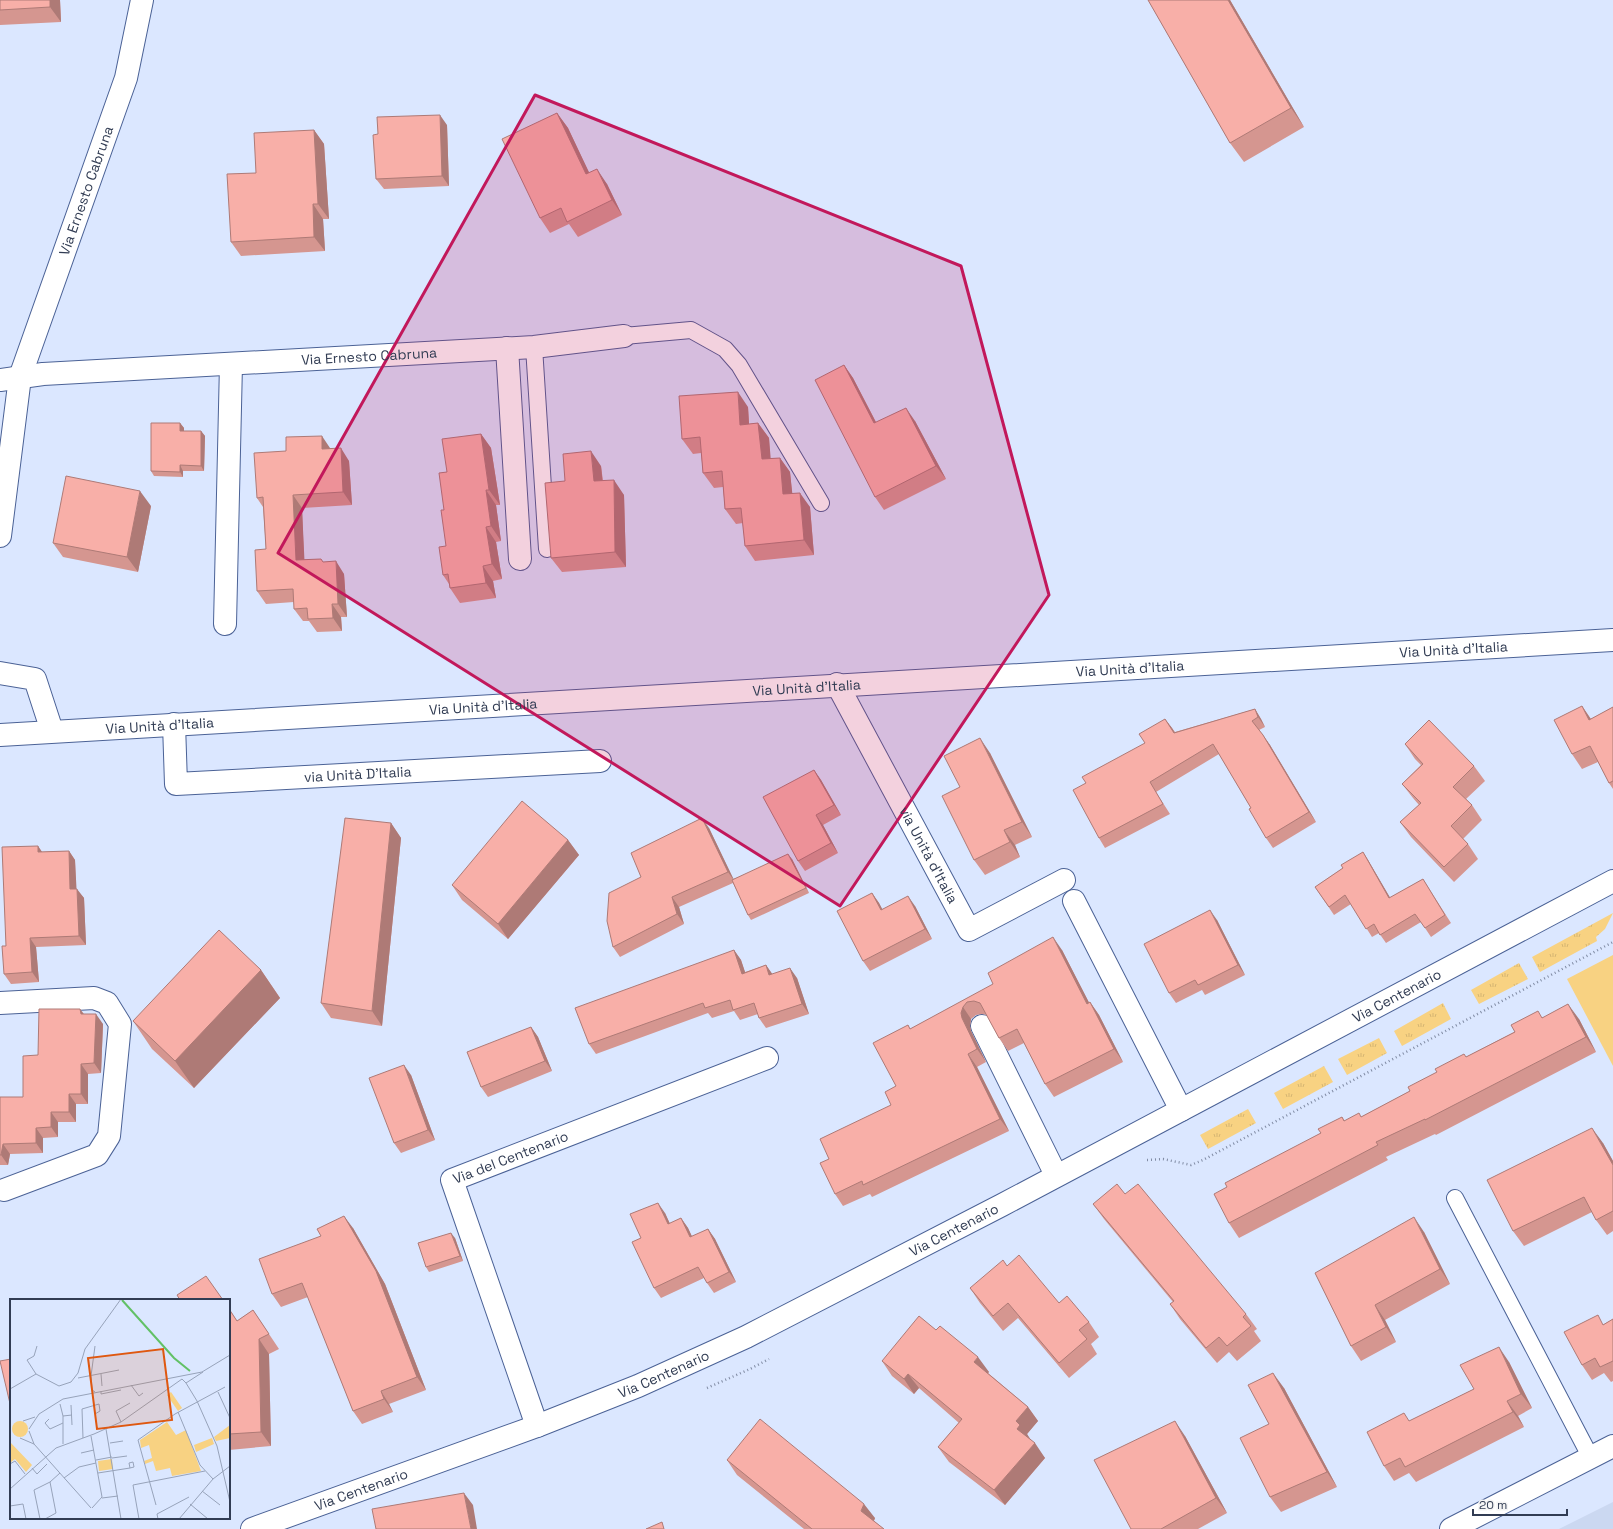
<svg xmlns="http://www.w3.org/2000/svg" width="1613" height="1529" viewBox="0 0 1613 1529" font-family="'Space Grotesk',sans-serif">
<defs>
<pattern id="grass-tufts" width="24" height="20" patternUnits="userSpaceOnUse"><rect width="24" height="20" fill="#f8d282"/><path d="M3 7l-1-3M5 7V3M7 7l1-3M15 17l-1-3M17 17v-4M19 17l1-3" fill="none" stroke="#d5b572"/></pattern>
</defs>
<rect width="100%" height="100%" fill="#dbe7ff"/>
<!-- built -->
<path fill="#cbd8f1" d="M1613,1502v27h-54z"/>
<!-- grass -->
<path fill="url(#grass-tufts)" d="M1613,913l-8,16 -9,8 1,4 -57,31 -8,-15z
M1519,963l9,16 -49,25 -8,-14z
M1443,1003l8,16 -49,27 -8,-15z
M1379,1038l8,15 -40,22 -9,-16z
M1324,1066l9,16 -50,27 -9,-16z
M1248,1109l8,14 -48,26 -8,-14z"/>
<!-- park -->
<path fill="#f8d282" d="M1613,955v111l-46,-87z"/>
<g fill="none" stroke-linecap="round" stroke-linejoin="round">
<defs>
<path id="service" d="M624,336l67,-6 34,19 14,16 82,138
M534,347l13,202
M1455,1198l136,260"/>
<g id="minor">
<path d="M507,348l13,211"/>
<path id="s1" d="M0,380l43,-6 491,-27 90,-11"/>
<path id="s2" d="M0,536l20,-159 106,-299 16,-78"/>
<path d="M225,624l6,-260"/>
<path d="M0,673l35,6 17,52"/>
<path id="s3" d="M837,684l132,246 95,-50"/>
<path id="s4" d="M174,724l2,60 424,-23"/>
<path d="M1074,901l107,209"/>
<path d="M0,1003l94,-5 13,5 13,21 -11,112 -12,19 -93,35"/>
<path d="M982,1026l74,149"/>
<path id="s5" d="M537,1426l-85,-246 315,-122"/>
<path id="s6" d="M252,1529l285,-103 101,-40 108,-49 256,-132 611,-324"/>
<path d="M1451,1529l162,-83"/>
</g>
<g id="tertiary">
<path id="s7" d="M0,735l1613,-95"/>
</g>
</defs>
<!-- service casing -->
<use href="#service" stroke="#4b6296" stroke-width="18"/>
<!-- minor casing -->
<use href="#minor" stroke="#4b6296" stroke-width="24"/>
<!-- tertiary casing -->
<use href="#tertiary" stroke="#4b6296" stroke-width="24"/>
<!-- path -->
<path stroke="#818ca4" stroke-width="2.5" stroke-dasharray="1 3" stroke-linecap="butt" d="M1147,1160l16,-1 28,6 12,-5 410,-218
M707,1388l43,-19 19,-10"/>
<!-- service -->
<use href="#service" stroke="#fff" stroke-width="16"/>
<!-- minor -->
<use href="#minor" stroke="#fff" stroke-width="22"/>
<!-- tertiary -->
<use href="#tertiary" stroke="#fff" stroke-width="22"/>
</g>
<!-- wall -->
<path fill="#d59690" d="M0,0h60l1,22 -61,3z
M1148,0h82l74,127 -60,35 -14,-19z
M557,113l11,15 21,45 18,11 15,31 -44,22 -9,-13 -19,9 -10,-15z
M447,125l2,61 -65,3 -8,-10 2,-45z
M314,130l10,14 5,75h-6l2,32 -84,5 -10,-14 25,-69z
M844,365l9,13 23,44 39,-1 31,58 -62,31 -9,-13z
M748,407l1,17 9,-1 11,15 1,20h10l10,14 2,21 18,14 4,48 -59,6 -10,-15 -2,-23 -7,1 -11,-15 -2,-22 -9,1 -11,-15 -2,-20 -8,1 -11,-15z
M180,423l4,5v3h17l4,5 -1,35h-21v6l-29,-1 -3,-5z
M481,434l10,14 9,57h-4l5,36 -5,1 6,37 -9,2 3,17 -36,5 -10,-15 -1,-4 -6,-9 3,-29 -2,-36 3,-38z
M330,448v1l19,12 3,44 -50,3 2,52 17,-1 2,3 21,12 3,43h-6l1,14 -25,1 -8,-11h-6l-9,-12v-7l-28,2 -9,-13 9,-42 -3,-42 -6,-9z
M601,466l2,15 21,14 2,72 -64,5 -11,-14 14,-77z
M151,506l-13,66 -75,-15 -10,-14z
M1582,706l9,13 22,-12v82l-4,-6 -11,-21 -16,7 -10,-15z
M1255,709l6,10 4,8 -6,3 11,15 46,77 -43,26 -7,-10 -15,-30 -32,-54 -63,38 14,22 -65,34 -6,-10 -13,-55 59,-40 20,-24 10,13z
M1405,744l69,22 11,15 -19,18 6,6 10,15 -19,19 5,5 10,15 -24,23 -43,-45 -11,-15 19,-17 -6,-7 -11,-14 19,-19 -6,-6z
M990,753l42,84 -17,8 5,12 -35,18 -11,-15 -14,-73z
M814,770l7,10 20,35 -18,10 15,28 -33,18 -7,-10z
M391,823l10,15 -19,188 -51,-8 -10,-15z
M709,828l24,51 59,-20 17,34 -58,27 -3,-5 -15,-32 -54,24 5,17 -64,33 -7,-10 28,-70z
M568,840l11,15 -71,84 -46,-39 -10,-15z
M38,846l4,6 27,-1 6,9 1,29 8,9 2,47 -50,2 3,35 -28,2 -7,-10 2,-28z
M1363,852l5,8 22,38 33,-19 28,44 -20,14 -10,-15 -35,21 -7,-10 -7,4 -21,-33 -17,11 -19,-28 28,-19z
M872,893l7,10 3,6 33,-3 17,33 -62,32 -7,-10z
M1217,920l28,55 -40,20 -3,-5 -26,13 -7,-10z
M734,950l7,10 4,12 21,-7 6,9 25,4 12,36 -43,14 -7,-10 -1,-4 -18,6 -6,-9 -22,7 -4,-5 -112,41 -7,-10z
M1062,950l27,53 1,-1 9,13 24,47 -69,35 -9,-13 -21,-41 -16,8 -9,-13 -12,-23 -5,-1 -6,1 -5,4 -1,7 1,5 15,31 -9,5 32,64 -137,66 -2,-3 -27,12 -8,-12 -6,-35 62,-54 5,-19 12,-61 2,4z
M261,970l19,28 -86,90 -42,-39 -19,-28z
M80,1009l4,5 19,10 -2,49 -13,1v30h-12v18h-18v15l-15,1v15l-33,1 -2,11h-8v-66l23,-2 15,-42z
M1543,1017l36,2 17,33 -160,83 -1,-1 -49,23 2,3 -149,78 -10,-15 -2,-36 94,-54 21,-16 3,4 16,-4 49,-26 56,-34z
M531,1027l7,10 14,34 -64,26 -7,-10z
M411,1075l24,65 -34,13 -7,-10z
M1603,1143l10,18v70l-6,4 -11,-15 -4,-8 -68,34 -11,-15z
M1125,1194l121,120 11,15 -3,2 7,10 -24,20 -8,-9 -12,11 -37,-44 -10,-15 3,-2 -69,-83 -11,-15z
M665,1213l5,11 11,-6 7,10 4,9 16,-8 7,10 21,43 -22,11 -7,-10 -3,-5 -43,20 -7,-10 -13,-50z
M353,1228l32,56 41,106 -37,14 4,8 -31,12 -9,-13 -45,-114 -27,10 -9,-13z
M1424,1232l26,52 -65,36 11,22 -35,19 -10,-15 -36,-73z
M455,1238l8,23 -34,11 -3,-5z
M1007,1266l52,37 30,19 10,15 -8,7 6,10 -28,24 -51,-60 -15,13 -23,-28 -10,-15z
M229,1308l8,13 16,-11 26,39 -10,5 2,92 -42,4z
M1613,1319v62l-2,1 -7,-9 -12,7 -10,-15 22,-41z
M936,1330l53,42 -1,1 40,34 10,14 -11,13 3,6 15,18 -40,47 -56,-43 -11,-15 21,-24 -40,-35 -5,6 -22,-18 -10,-15z
M1509,1362l23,46 -14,8 6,11 -108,55 -7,-9 -15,8 -10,-15 26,-45 64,-32z
M1284,1388l53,99 -56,25 -11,-15 -1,-73z
M1185,1436l42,77 -29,16h-67z
M727,1460l148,58 -1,3 10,8h-80l-67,-54z"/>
<!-- shaded-wall -->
<path fill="#ae7a76" d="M50,0h10l1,22 -11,-15z
M1228,0h2l74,127 -13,-19z
M557,113l11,15 29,61 -11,-15z
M440,115l7,10 2,61 -7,-10z
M314,130l10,14 5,75 -11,-15z
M597,169l10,15 15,31 -10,-15z
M313,204l10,15 2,32 -11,-14z
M844,365l9,13 30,58 -9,-13z
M738,392l10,15 2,33 -10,-15z
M906,408l9,13 31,58 -10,-13z
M180,423l4,5v8l-4,-5z
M758,423l11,15 3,36 -10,-15z
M201,431l4,5 -1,35 -3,-5z
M481,434l10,14 9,57 -11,-15z
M322,436l8,12 1,14 -9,-13z
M341,448l8,13 3,44 -9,-13z
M591,451l10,15 3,30 -10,-15z
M780,458l10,14 4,37 -11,-15z
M180,465l3,6v6l-3,-5z
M614,480l10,15 2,72 -11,-15z
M486,490l10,15 5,36 -10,-15z
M140,491l11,15 -13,66 -11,-15z
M800,493l10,14 4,48 -10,-15z
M293,495l9,13 3,64 -9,-12z
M486,527l10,15 6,37 -10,-15z
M336,561l8,13 3,43 -9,-13z
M483,566l10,15 3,17 -10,-15z
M332,604l9,13 1,14 -9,-13z
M1582,706l10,15 -3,-1z
M1255,709l6,10 4,8 -7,-10z
M1165,719l7,9 9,15 -7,-10z
M1263,735l7,10 46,77 -7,-10z
M980,738l10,15 42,84 -10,-15z
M814,770l7,10 20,35 -7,-10z
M816,815l7,10 15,28 -7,-10z
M702,818l7,10 26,54 -7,-10z
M391,823l10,15 -19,188 -10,-15z
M1004,830l11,15 5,12 -10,-15z
M568,840l11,15 -71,84 -10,-15z
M38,846l6,9 -6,-3z
M69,851l6,9 2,38 -7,-9z
M1363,852l5,8 27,46 -6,-8z
M788,854l4,5 17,34 -3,-5z
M77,889l7,9 2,47 -7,-9z
M872,893l7,10 9,17 -7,-10z
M908,896l7,10 17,33 -7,-10z
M672,897l7,10 5,17 -7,-10z
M1210,910l7,10 28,55 -7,-10z
M1053,937l9,13 34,66 -9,-12z
M30,938l6,9 3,35 -7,-10z
M734,950l7,10 8,24 -7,-10z
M766,965l7,10h-4z
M790,968l7,10 12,36 -7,-10z
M261,970l19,28 -86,90 -19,-27z
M1090,1002l9,13 24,47 -9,-13z
M1568,1004l11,15 17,33 -10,-15z
M963,1007l8,12 -1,7 1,5 15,31 -9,-13 -15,-31 -1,-5z
M80,1009l7,10 -6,-5z
M96,1014l7,10 -2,49 -7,-10z
M531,1027l7,10 14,34 -7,-10z
M968,1054l9,13 32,64 -9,-12z
M81,1064l7,10v30l-7,-10z
M404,1065l7,10 24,65 -7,-10z
M69,1094l7,10v18l-7,-10z
M51,1112l7,10v15l-7,-10z
M36,1128l7,10v15l-7,-10z
M1592,1128l11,15 10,18v4z
M3,1144l7,10 -2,11 -7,-10z
M658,1203l7,10 10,22 -7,-11z
M344,1216l9,12 32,56 41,106 -9,-13z
M1414,1217l10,15 26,52 -10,-15z
M681,1218l7,10 9,19 -7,-10z
M708,1229l7,10 21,43 -7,-10z
M451,1233l4,5 8,23 -3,-5z
M1375,1305l10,15 11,22 -10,-15z
M259,1339l10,15 2,92 -10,-14z
M1499,1347l10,15 23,46 -11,-14z
M978,1357l11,15 -4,4 -11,-14z
M1273,1373l11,15 53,99 -10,-15z
M908,1374l11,14 -5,6 -10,-15z
M381,1391l8,13 4,8 -9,-13z
M1507,1401l11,15 6,11 -11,-15z
M1028,1407l10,14 -11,13 4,6 -3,3 -11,-14 -1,-8z
M1175,1421l10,15 42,77 -11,-15z
M1035,1443l10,15 -40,47 -11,-15z
M464,1493l9,12 4,24h-6z
M864,1504l11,14 -3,7 -11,-14z"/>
<!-- building -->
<path fill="#f8afa8" stroke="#ae7a76" d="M0,0h50v7l-50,3z
M1148,0h80l63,108 -61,35z
M557,113l29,61 11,-5 15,31 -45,22 -6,-14 -21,10 -38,-79z
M440,115l2,61 -66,3 -3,-44 5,-1 -1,-17z
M314,130l4,74h-5l1,33 -83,5 -4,-68 29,-1 -2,-40z
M844,365l30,58 32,-15 30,58 -61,31 -60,-117z
M738,392l2,33 18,-2 4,36 18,-1 3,36 17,-1 4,47 -59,6 -4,-38 -16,1 -3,-38 -19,2 -3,-36 -18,2 -3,-43z
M151,423h29v8h21v35l-21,-1v7l-29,-1z
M481,434l8,56h-3l5,36 -5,1 6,37 -9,2 3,17 -36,5 -2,-14 -5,1 -4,-28 7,-1 -5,-36h3l-5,-37 8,-1 -5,-33z
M322,436v13l19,-1 2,44 -50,3 3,65 25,-1 2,3 13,-1 2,43h-6l1,14 -25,1 -1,-11 -13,1 -1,-20 -36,2 -2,-41 11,-1 -3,-52 -6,1 -3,-45 32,-2v-14z
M591,451l3,30 20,-1 1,72 -64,6 -6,-75 20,-2 -2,-27z
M66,476l74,15 -13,66 -74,-14z
M1582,706l7,14 24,-13v74l-4,2 -19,-37 -18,8 -18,-34z
M1255,709l3,8 -6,4 11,14 46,77 -43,26 -17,-29 2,-1 -38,-64 -63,38 13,22 -64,34 -26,-48 13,-7 -4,-6 63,-34 -6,-9 26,-15 9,14z
M1429,720l45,46 -21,21 19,18 -21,21 17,18 -24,23 -44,-45 21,-19 -19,-19 21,-20 -18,-20z
M980,738l42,84 -18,8 6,12 -36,18 -32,-64 18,-9 -16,-31z
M814,770l20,35 -18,10 15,28 -33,18 -35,-64z
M522,801l46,39 -70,84 -46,-39z
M345,818l46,5 -19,188 -51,-8z
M702,818l26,54 -56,25 5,17 -64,33 -6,-26 2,-28 32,-16 -10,-24z
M38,846v6l31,-1 1,38h7l2,47 -49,2 2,34 -28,2 -2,-28h4l-4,-99z
M1363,852l26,46 34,-19 22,36 -20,13 -10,-14 -35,21 -6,-11 -8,5 -21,-34 -16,12 -14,-20 28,-19 -2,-3z
M788,854l18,34 -58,27 -16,-35z
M872,893l9,17 27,-14 17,33 -62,32 -26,-50z
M1210,910l28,55 -40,20 -3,-5 -26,13 -25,-49z
M219,930l42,40 -86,91 -42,-40z
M1053,937l34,67 3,-2 24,47 -69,35 -28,-55 -18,9 -19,-35 -6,-2 -7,1 -4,5 -2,6 1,5 15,31 -9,5 32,65 -137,66 -1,-4 -27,13 -15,-31 9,-4 -9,-20 71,-34 -6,-13 11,-6 -23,-43 35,-18 2,4 83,-45 -5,-11z
M734,950l8,24 24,-9 3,10 21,-7 12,36 -43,14 -5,-15 -21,7 -3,-10 -25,8 -2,-5 -114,41 -14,-36z
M1568,1004l18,33 -161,83v-1l-49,23 2,3 -149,78 -15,-29 13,-7 -2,-4 96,-50 -3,-4 24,-12 2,4 15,-8 2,4 49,-26 -2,-4 29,-15 -2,-3 29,-15 2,3 49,-25 -4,-7 27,-14 4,7z
M39,1009h41l1,5h15l-2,49 -13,1v30h-12v18h-18v15l-15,1v15l-33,1 -2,11h-1v-58h23v-41l15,-1z
M531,1027l14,34 -64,26 -14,-35z
M404,1065l24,65 -34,13 -25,-65z
M1592,1128l21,37v46l-17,9 -12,-23 -71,34 -26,-51z
M1117,1184l8,10 13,-10 108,130 -3,3 8,9 -24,20 -8,-9 -13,11 -36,-44 4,-3 -81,-97z
M658,1203l10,21 13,-6 9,19 18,-8 21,43 -22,11 -9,-16 -44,21 -22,-46 9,-4 -11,-24z
M344,1216l32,55 41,106 -36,14 3,8 -31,12 -51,-128 -30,11 -13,-35 62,-23 -4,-7z
M1414,1217l26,52 -65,36 11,22 -35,19 -36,-73z
M451,1233l9,23 -34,11 -8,-24z
M1019,1255l40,48 8,-7 22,26 -10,8 8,9 -28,24 -51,-60 -15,13 -23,-28 33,-28 4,6z
M206,1276l17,24h-43l-3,-5z
M229,1309l8,12 16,-11 16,24 -10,5 2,93 -32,2z
M1598,1315l5,10 10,-6v42l-13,6 -5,-9 -13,7 -18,-33z
M919,1316l17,14 4,-4 38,31 -4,5 54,45 -12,14 4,4 -3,4 18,14 -41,47 -56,-43 24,-28 -54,-45 -4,5 -22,-18z
M1499,1347l22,47 -14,7 6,11 -108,55 -5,-9 -16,8 -17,-34 37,-19 5,8 65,-32 -14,-24z
M11,1359v49l-11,-47z
M1273,1373l54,99 -57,25 -30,-59 29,-14 -21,-39z
M760,1419l104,85 -3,7 23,18h-72l-85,-69z
M1175,1421l41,77 -55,31h-30l-37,-69z
M464,1493l7,36h-95l-4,-20z
M662,1522l2,7h-18z"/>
<!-- marked area -->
<path fill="#c2185b" fill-opacity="0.2" stroke="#c2185b" stroke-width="3" stroke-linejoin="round" d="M535,95l426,171 88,329 -209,311 -562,-353z"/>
<g text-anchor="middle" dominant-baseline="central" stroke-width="3" stroke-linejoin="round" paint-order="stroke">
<!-- street labels -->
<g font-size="14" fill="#313c53" stroke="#f4f4f4">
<text stroke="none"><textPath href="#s2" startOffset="358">Via Ernesto Cabruna</textPath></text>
<text stroke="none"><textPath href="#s1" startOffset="370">Via Ernesto Cabruna</textPath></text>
<text stroke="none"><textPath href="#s7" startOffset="1456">Via Unità d'Italia</textPath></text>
<text stroke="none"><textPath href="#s7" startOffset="1132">Via Unità d'Italia</textPath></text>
<text stroke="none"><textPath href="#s7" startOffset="808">Via Unità d'Italia</textPath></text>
<text stroke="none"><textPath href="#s7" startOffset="484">Via Unità d'Italia</textPath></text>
<text stroke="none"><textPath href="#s7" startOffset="160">Via Unità d'Italia</textPath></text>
<text stroke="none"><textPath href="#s4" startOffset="242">via Unità D'Italia</textPath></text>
<text stroke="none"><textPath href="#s3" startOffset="194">via Unità d'Italia</textPath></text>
<text stroke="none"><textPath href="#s6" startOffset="1265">Via Centenario</textPath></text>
<text stroke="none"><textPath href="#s5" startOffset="323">Via del Centenario</textPath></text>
<text stroke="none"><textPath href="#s6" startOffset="764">Via Centenario</textPath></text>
<text stroke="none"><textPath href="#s6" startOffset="440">Via Centenario</textPath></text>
<text stroke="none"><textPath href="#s6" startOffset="116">Via Centenario</textPath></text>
</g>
</g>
<!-- overview -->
<g transform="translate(10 1299)">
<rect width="220" height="220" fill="#dbe7ff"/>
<path d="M2 130a8 8 0 1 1 16 0a8 8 0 1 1-16 0Z" fill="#f8d282"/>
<path d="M161,93l11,16 -4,3 -11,-16zM157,123l9,13 10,-5 15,41 -29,5 -2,-8 -14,3 -3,-10 -8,3 -1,-3 8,-3 -3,-13 -8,3 -1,-8zM220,126v13l-14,3 -2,-4zM202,139l2,6 -18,8 -2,-7zM0,143l22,23 -6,7 -11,-13 -5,4zM102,160l1,10 -14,2 -1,-10z" fill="#f8d282"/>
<path fill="none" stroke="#62c166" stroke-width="2" d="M112,1l52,58 16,13"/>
<path fill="none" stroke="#97a3ba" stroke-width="1" d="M26,75l-9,-14 7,-4 3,-10M91,75l1,12M68,79l41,-8M172,80l4,4 17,-11M176,84l11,18 20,45 13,56M121,86l8,11 4,-3M0,90l26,-15 23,12 12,-4 7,-9 7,-24 36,-50M91,92v3l20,-4M85,93l-3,-2 -1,-14 4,-30M208,93l12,26M50,105l3,12M61,106l1,20M168,113l22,53 13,14M39,120l-4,4 5,6 13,-6M13,122l12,-4M111,123l-5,-11 14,-8M19,130l10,-15 24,-15 139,-27 28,-17M96,130l15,90M19,132l5,13 57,64M81,137l11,61 -10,11M10,139l14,6M73,139l-1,-29 17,-5 1,7 -5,3M100,144l13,-2M53,145v-28l9,-1M71,154l13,-3M102,159l15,-2M86,161l16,-3M0,165l5,-3 10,13M22,169l5,6 10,-10M88,174l32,-5 -1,-5 4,-1 1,5 -4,1M54,179l15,-11 17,-4M0,190l46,-41 38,-14 27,-12 61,-43M192,192l18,14M92,199l16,-2M180,205l18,15M146,206l-18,-65 37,-26 50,-27M0,207l13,-2 3,15M30,220l-6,-29 16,-8 10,-9M35,220l11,-6 -6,-31M129,220l-6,-34 72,-14M148,220l-1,-5 32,-17M169,220l34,-40 17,-13"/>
<path fill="#df5810" fill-opacity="0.15" stroke="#df5810" stroke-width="2" d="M153,50l9,71 -75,9 -9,-71z"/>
<rect width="220" height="220" fill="none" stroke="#313c53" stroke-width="2"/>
</g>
<!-- scale -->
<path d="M1473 1509v6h94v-6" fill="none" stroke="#313c53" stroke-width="2"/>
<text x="1479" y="1509" font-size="12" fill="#313c53" stroke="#f4f4f4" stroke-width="3" paint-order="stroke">20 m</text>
</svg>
